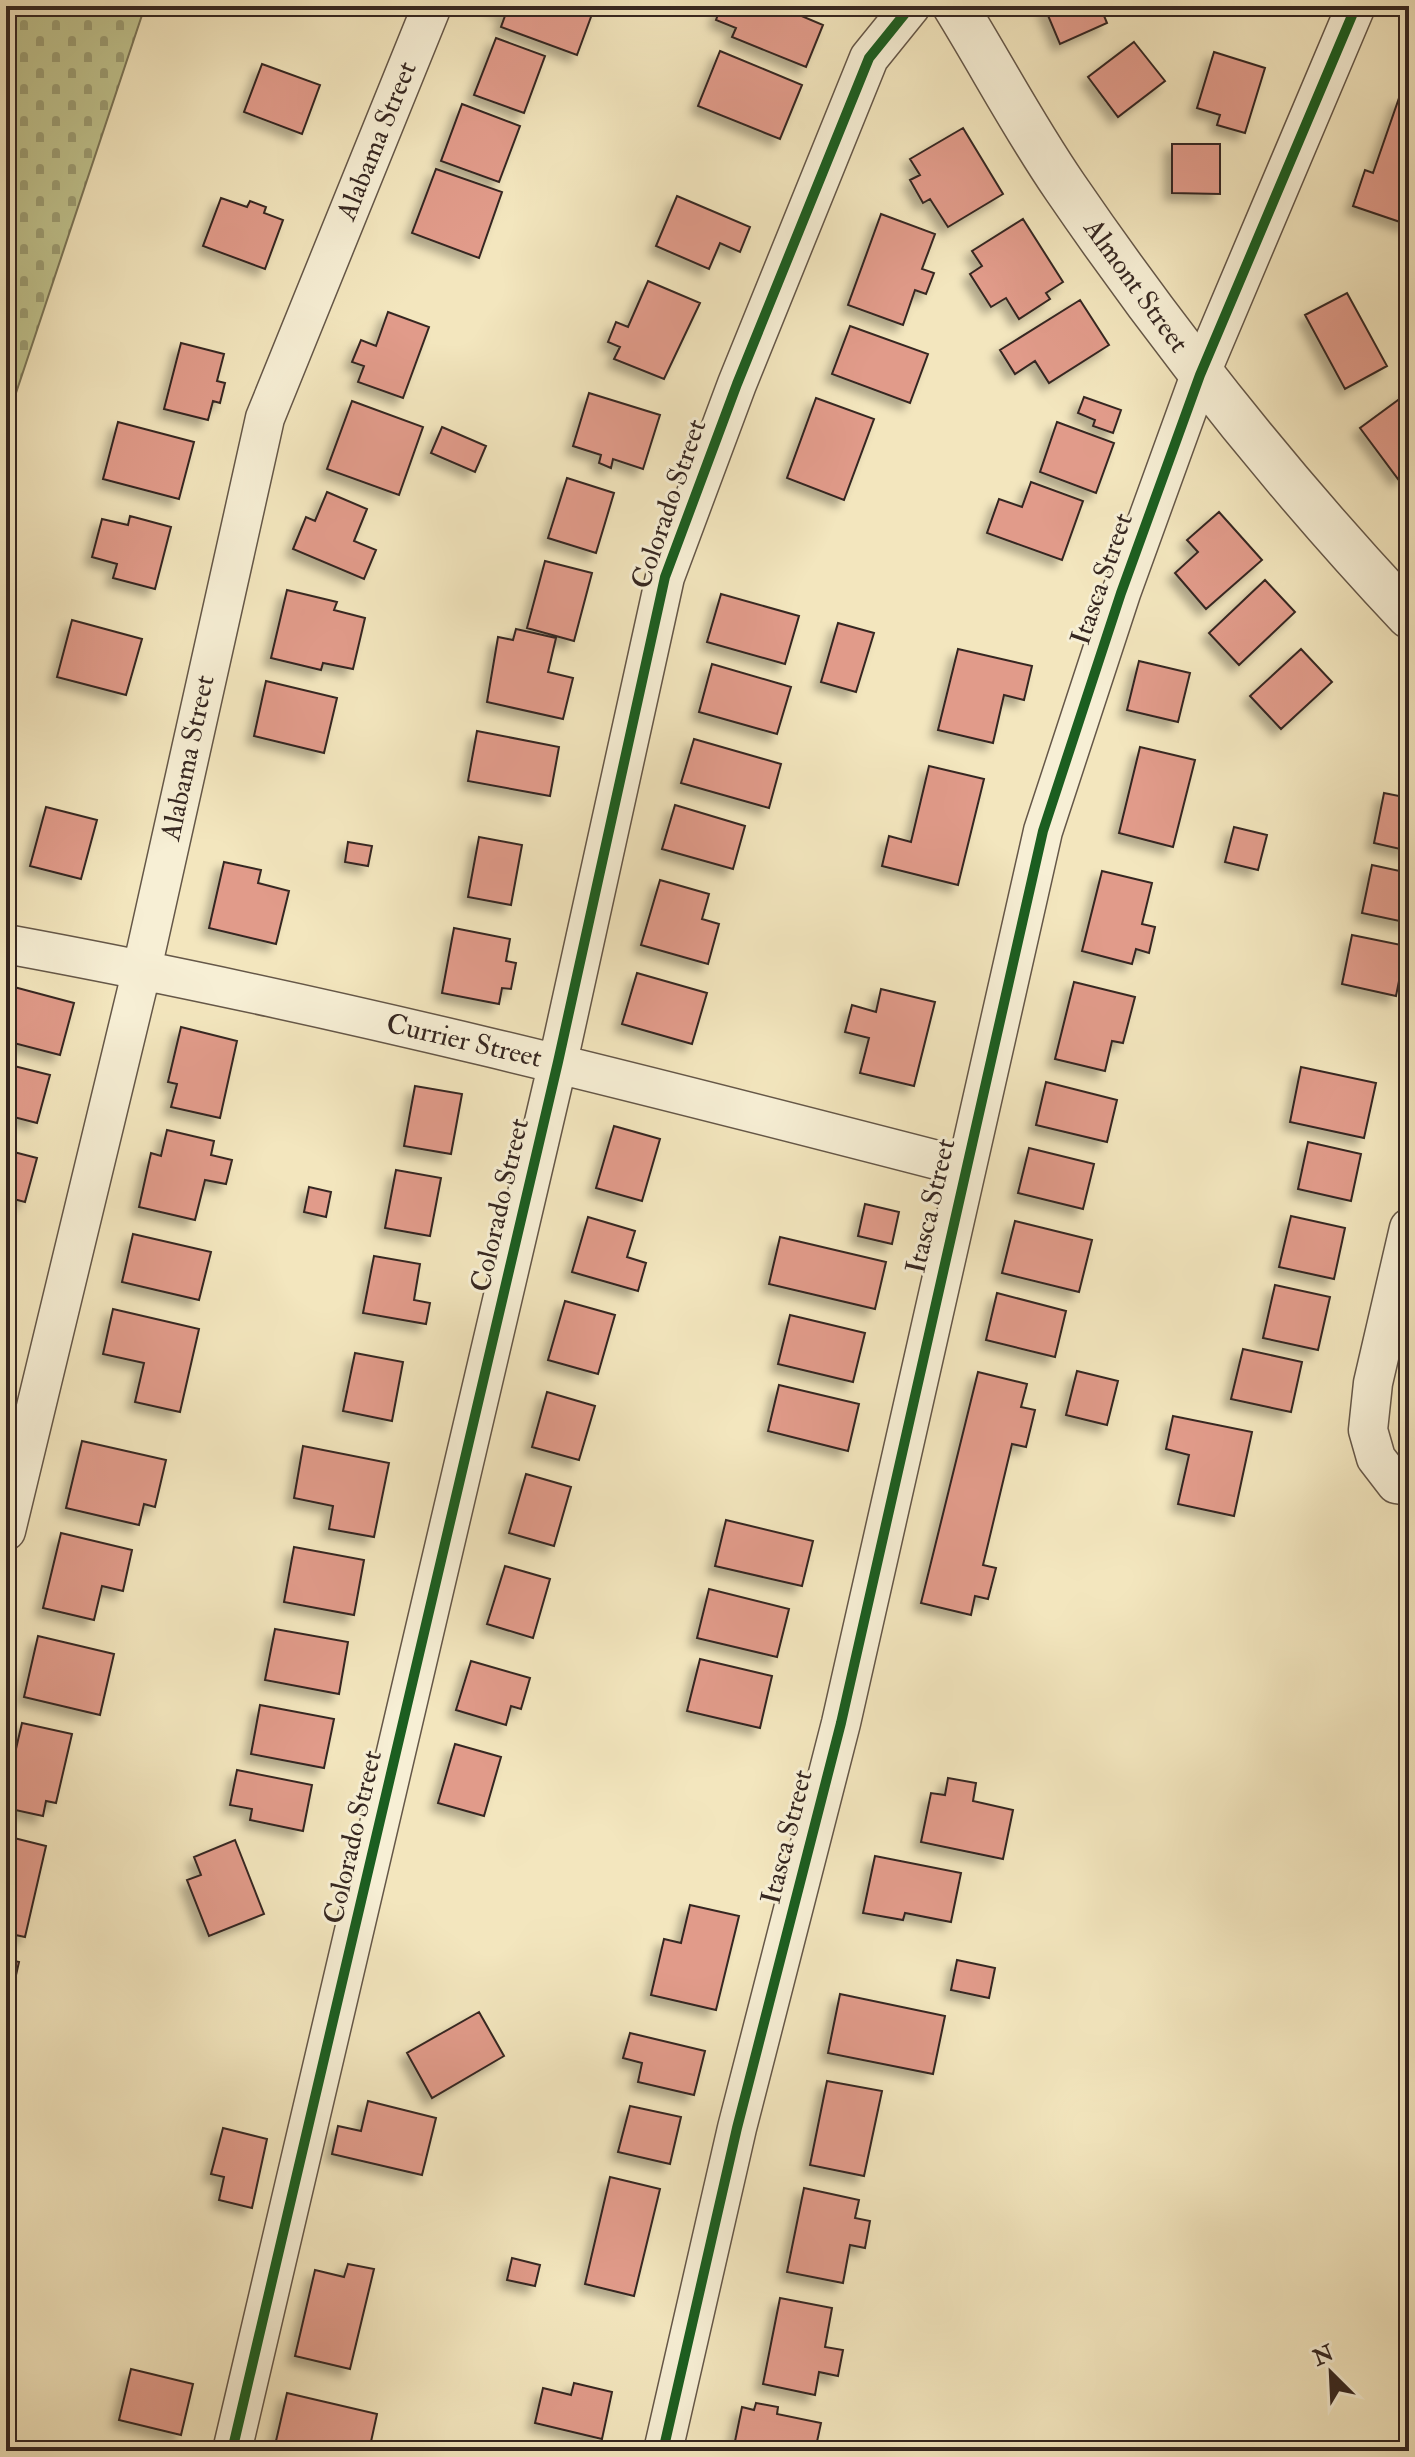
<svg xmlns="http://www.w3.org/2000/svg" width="1415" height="2457" viewBox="0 0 1415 2457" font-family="'IM FELL Double Pica',serif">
<defs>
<pattern id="cemetery-stones" width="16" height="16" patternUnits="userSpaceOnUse" patternTransform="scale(2)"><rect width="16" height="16" fill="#c0c38e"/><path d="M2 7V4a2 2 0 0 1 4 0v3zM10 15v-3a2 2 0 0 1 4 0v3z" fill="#9d9e74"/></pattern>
<filter id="shadow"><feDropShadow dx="-7" dy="7" stdDeviation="4" flood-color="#0004"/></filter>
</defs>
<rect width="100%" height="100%" fill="#f3e6be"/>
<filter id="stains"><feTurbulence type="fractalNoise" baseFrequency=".0025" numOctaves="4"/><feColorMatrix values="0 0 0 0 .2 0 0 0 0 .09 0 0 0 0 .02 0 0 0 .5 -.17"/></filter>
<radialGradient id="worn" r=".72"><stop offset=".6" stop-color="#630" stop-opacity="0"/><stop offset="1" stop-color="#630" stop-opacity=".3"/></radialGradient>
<!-- cemetery -->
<path fill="url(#cemetery-stones)" stroke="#7b7558" stroke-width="2" d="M6,6h139l-139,417z"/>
<!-- building -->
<path fill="#e19b8a" stroke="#362721" stroke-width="2" filter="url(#shadow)" d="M595,6l-18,49 -76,-28 5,-14 -14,-6z
M721,6h57l45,19 -17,42 -74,-30 4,-9 -20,-8z
M1044,6h56l7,17 -47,21z
M496,38l49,18 -21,57 -50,-18z
M1134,42l31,39 -47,36 -30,-40z
M720,51l82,34 -22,54 -82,-33z
M1214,52l51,16 -20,65 -28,-8 3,-10 -23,-7z
M262,64l58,21 -18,49 -58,-22z
M1399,98l10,3v124l-56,-19 12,-36 8,3z
M462,104l58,22 -21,56 -58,-21z
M963,128l40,66 -55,33 -18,-28 -7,4 -13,-23 10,-5 -10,-16z
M1172,144h48v50l-48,-1z
M436,169l66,23 -23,66 -67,-25z
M677,196l73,31 -10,25 -20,-9 -11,26 -53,-23z
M221,198l26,9 3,-6 16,6 -2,6 19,7 -18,49 -62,-23z
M881,214l54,20 -13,35 12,4 -8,21 -11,-4 -12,35 -55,-20z
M1023,219l40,63 -17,11 4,6 -31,20 -13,-21 -15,9 -21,-33 12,-8 -10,-15z
M648,281l52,22 -36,76 -50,-20 6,-12 -12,-5 8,-20 12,5z
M1347,293l40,73 -42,23 -40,-74z
M1080,300l29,45 -60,38 -14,-22 -20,13 -15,-24z
M388,312l41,15 -26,71 -45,-16 6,-16 -12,-4 9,-22 15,6z
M850,326l78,28 -18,49 -78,-29z
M181,343l43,11 -7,27 8,2 -5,20 -7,-2 -5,19 -44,-11z
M1409,392v79l-11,8 -38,-51z
M589,393l71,22 -17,54 -30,-10 -2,9 -12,-5 2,-8 -28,-9z
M1084,397l37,13 -8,23 -20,-7 2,-6 -17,-7z
M816,398l58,21 -30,81 -57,-22z
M352,401l71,26 -24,68 -72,-26z
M118,422l76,20 -15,57 -76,-20z
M1057,422l57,21 -18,50 -56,-21z
M442,427l44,19 -11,26 -44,-19z
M567,478l47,15 -18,60 -48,-15z
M1031,482l52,19 -21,59 -75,-27 12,-34 23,8z
M327,492l40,17 -13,32 22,9 -12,29 -71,-30 13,-32 9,4z
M1219,512l43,48 -56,49 -31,-36 23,-21 -11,-12z
M130,516l41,11 -16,62 -42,-11 4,-14 -25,-7 10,-38 26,6z
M545,561l47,12 -18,68 -47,-13z
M1265,580l30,32 -56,53 -30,-32z
M287,590l50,12 -3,8 31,8 -12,51 -30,-6 -2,7 -50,-12z
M721,594l78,22 -14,48 -78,-22z
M72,620l70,19 -16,56 -69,-18z
M838,623l36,10 -18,59 -35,-10z
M516,629l40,9 -8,34 25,6 -10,41 -76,-17 11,-65 15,3z
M958,649l74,17 -8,34 -20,-5 -11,48 -55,-13z
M1301,649l31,33 -51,47 -31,-33z
M1139,661l51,12 -12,49 -51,-12z
M712,664l79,23 -14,47 -78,-22z
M266,681l71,17 -13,55 -70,-17z
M477,731l82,16 -9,49 -82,-15z
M694,739l87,25 -12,44 -88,-25z
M1140,747l55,13 -22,87 -54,-14z
M929,766l55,13 -26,106 -76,-19 7,-30 22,6z
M1384,793l25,5v53l-35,-8z
M675,805l70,21 -12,43 -71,-20z
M46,807l51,13 -16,59 -51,-13z
M1234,827l33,8 -9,35 -33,-8z
M479,837l43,8 -11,60 -43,-8z
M348,842l24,4 -4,20 -23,-4z
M224,862l37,8 -3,13 31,8 -13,53 -67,-16z
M1372,865l37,8v50l-47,-10z
M1102,871l50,12 -10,41 13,3 -6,26 -13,-4 -4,15 -50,-13z
M660,880l49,14 -7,25 17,5 -11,40 -67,-19z
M454,928l56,11 -4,22 10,2 -5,26 -9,-1 -3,16 -57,-11z
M1352,935l54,11 -10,50 -54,-12z
M637,973l70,20 -15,51 -70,-20z
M1074,982l61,15 -12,46 -11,-2 -7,30 -50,-12z
M14,987l60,16 -14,52 -54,-14v-26z
M881,989l54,13 -21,84 -54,-13 9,-35 -24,-6 7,-27 24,7z
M181,1027l56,14 -17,77 -49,-11 6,-23 -9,-2z
M6,1064l44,11 -13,48 -31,-8z
M1301,1067l75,16 -12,55 -74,-16z
M1046,1082l71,18 -10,42 -71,-17z
M415,1086l47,8 -11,60 -47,-8z
M614,1126l46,13 -18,62 -46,-13z
M167,1130l47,11 -3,14 21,5 -6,24 -21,-4 -10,40 -56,-13 12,-54 10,3z
M1308,1142l53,12 -10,47 -53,-12z
M1029,1148l65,16 -11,45 -65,-16z
M6,1150l31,8 -12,44 -19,-5z
M396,1170l45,8 -11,58 -45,-8z
M309,1187l22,5 -5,25 -22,-5z
M865,1204l34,8 -7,32 -34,-8z
M1291,1216l54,12 -11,51 -55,-12z
M588,1217l47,14 -8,26 19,6 -8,28 -66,-19z
M1015,1221l77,19 -13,52 -77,-19z
M133,1234l78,18 -12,48 -77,-18z
M780,1237l106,25 -11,47 -106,-25z
M374,1256l46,8 -6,36 16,3 -4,21 -63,-11z
M1275,1285l55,12 -12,53 -55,-12z
M997,1293l69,18 -11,46 -69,-17z
M565,1301l50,14 -17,59 -50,-14z
M113,1309l86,20 -19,83 -45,-10 9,-39 -41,-9z
M790,1315l75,18 -12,49 -75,-18z
M1243,1349l59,13 -11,50 -60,-13z
M355,1353l48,9 -11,59 -49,-10z
M1077,1371l41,10 -11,44 -41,-10z
M978,1372l49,12 -6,23 14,3 -9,37 -14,-3 -29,121 13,3 -8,31 -13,-3 -4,19 -50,-12z
M779,1385l80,19 -11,47 -80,-20z
M547,1392l48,14 -16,54 -47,-13z
M1173,1416l79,16 -18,84 -56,-12 11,-49 -23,-6z
M82,1441l84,19 -11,47 -11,-3 -5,21 -73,-17z
M303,1446l86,17 -15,74 -45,-8 4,-23 -39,-8z
M526,1474l45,13 -17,59 -45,-13z
M726,1520l87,21 -11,45 -87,-20z
M61,1533l71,17 -9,41 -21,-5 -8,34 -51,-12z
M294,1547l70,13 -10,55 -70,-13z
M505,1566l45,13 -17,59 -46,-14z
M709,1589l80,20 -12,48 -80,-19z
M275,1629l73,13 -9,52 -74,-14z
M38,1636l76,18 -14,61 -76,-18z
M700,1659l72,17 -12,52 -73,-17z
M471,1661l59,17 -9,31 -10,-3 -5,19 -50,-15z
M260,1705l74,14 -10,49 -73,-14z
M22,1723l50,11 -16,69 -10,-2 -3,15 -37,-8v-16z
M455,1744l46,13 -17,59 -46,-13z
M237,1770l75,15 -9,46 -53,-11 2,-11 -22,-4z
M948,1778l28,5 -3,18 40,9 -10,49 -82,-17 10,-49 14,2z
M6,1836l40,10 -21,91 -19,-4z
M235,1840l29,74 -55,22 -22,-56 14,-5 -7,-18z
M875,1856l86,17 -10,49 -46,-9 -2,7 -40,-7z
M690,1905l49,11 -23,94 -65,-15 13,-56 17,4z
M6,1959l13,3 -13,57z
M957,1960l38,8 -6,30 -38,-8z
M840,1994l105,22 -12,58 -105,-21z
M479,2012l25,44 -72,42 -25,-45z
M630,2033l75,18 -11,44 -56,-13 4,-19 -19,-5z
M827,2081l55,10 -18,85 -54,-11z
M368,2101l68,17 -14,57 -90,-21 6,-28 23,5z
M630,2106l51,11 -11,47 -52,-12z
M223,2128l44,11 -15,69 -33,-8 5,-23 -13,-3z
M610,2177l50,12 -26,107 -49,-12z
M804,2188l55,12 -4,18 15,3 -5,27 -15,-3 -7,38 -56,-11z
M512,2258l28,7 -5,21 -28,-6z
M348,2264l26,5 -24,100 -55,-13 20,-86 29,7z
M780,2298l52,10 -7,39 18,3 -5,26 -19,-4 -4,23 -52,-11z
M131,2369l62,15 -12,51 -62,-15z
M574,2383l38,9 -10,47 -67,-16 8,-35 28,7z
M287,2393l90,21 -8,37h-51l-42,-10z
M756,2403l22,4 -1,7 44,9 -6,28h-82l9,-44 12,3z"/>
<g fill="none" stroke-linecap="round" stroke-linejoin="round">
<defs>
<path id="minor" d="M6,944c323,59 641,141 958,223
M1409,1228l-36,155 -5,47 8,28 20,26 13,2
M6,1531l136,-562 123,-551 167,-412
M232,2451l326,-1389 107,-485 72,-193 132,-326 42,-52
M663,2451l74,-323 104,-405 202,-892 78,-238 79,-218 156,-369"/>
<path id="tertiary" d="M955,6c37,60 70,123 110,181 104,152 218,295 344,429"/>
</defs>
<!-- minor casing -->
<use href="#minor" stroke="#655748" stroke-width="41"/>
<!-- tertiary casing -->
<use href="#tertiary" stroke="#655748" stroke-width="47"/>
<!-- minor -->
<use href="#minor" stroke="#f7efd5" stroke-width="38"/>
<!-- tertiary -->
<use href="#tertiary" stroke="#f7efd5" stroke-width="44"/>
<defs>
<path id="cycleway" d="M232,2451l326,-1389 107,-485 72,-193 132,-326 42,-52
M663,2451l74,-323 104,-405 202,-892 78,-238 79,-218 156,-369"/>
</defs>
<!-- cycleway casing -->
<use href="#cycleway" stroke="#f7efd5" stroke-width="15"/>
<!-- cycleway -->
<use href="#cycleway" stroke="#1b5e20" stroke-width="10"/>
</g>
<g text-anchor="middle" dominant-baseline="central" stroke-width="6" stroke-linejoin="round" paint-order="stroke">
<!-- street labels -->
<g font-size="28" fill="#362721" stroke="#f7efd5">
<text transform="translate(377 141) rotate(-68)">Alabama Street</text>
<text transform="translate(1136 286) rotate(54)">Almont Street</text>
<text transform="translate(669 504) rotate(-71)">Colorado Street</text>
<text transform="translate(1102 579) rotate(-71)">Itasca Street</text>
<text transform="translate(188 758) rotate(-78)">Alabama Street</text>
<text transform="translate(464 1041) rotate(13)">Currier Street</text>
<text transform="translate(500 1205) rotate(-77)">Colorado Street</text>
<text transform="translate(931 1206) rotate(-77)">Itasca Street</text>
<text transform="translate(353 1837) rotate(-77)">Colorado Street</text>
<text transform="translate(787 1837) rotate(-76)">Itasca Street</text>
</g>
</g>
<!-- margin -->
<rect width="1415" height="2457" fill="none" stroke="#f3e6be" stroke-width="32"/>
<rect x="8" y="8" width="1399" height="2441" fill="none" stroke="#362721" stroke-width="4"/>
<rect x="16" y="16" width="1383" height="2425" fill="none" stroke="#362721" stroke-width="2"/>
<!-- north arrow -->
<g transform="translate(1331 2373) rotate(336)" stroke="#f7efd5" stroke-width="6" paint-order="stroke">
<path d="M0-6L14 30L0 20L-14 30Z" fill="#362721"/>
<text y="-12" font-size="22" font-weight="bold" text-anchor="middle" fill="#362721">N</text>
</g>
<rect width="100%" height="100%" filter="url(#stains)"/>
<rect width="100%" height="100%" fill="url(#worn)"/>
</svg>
